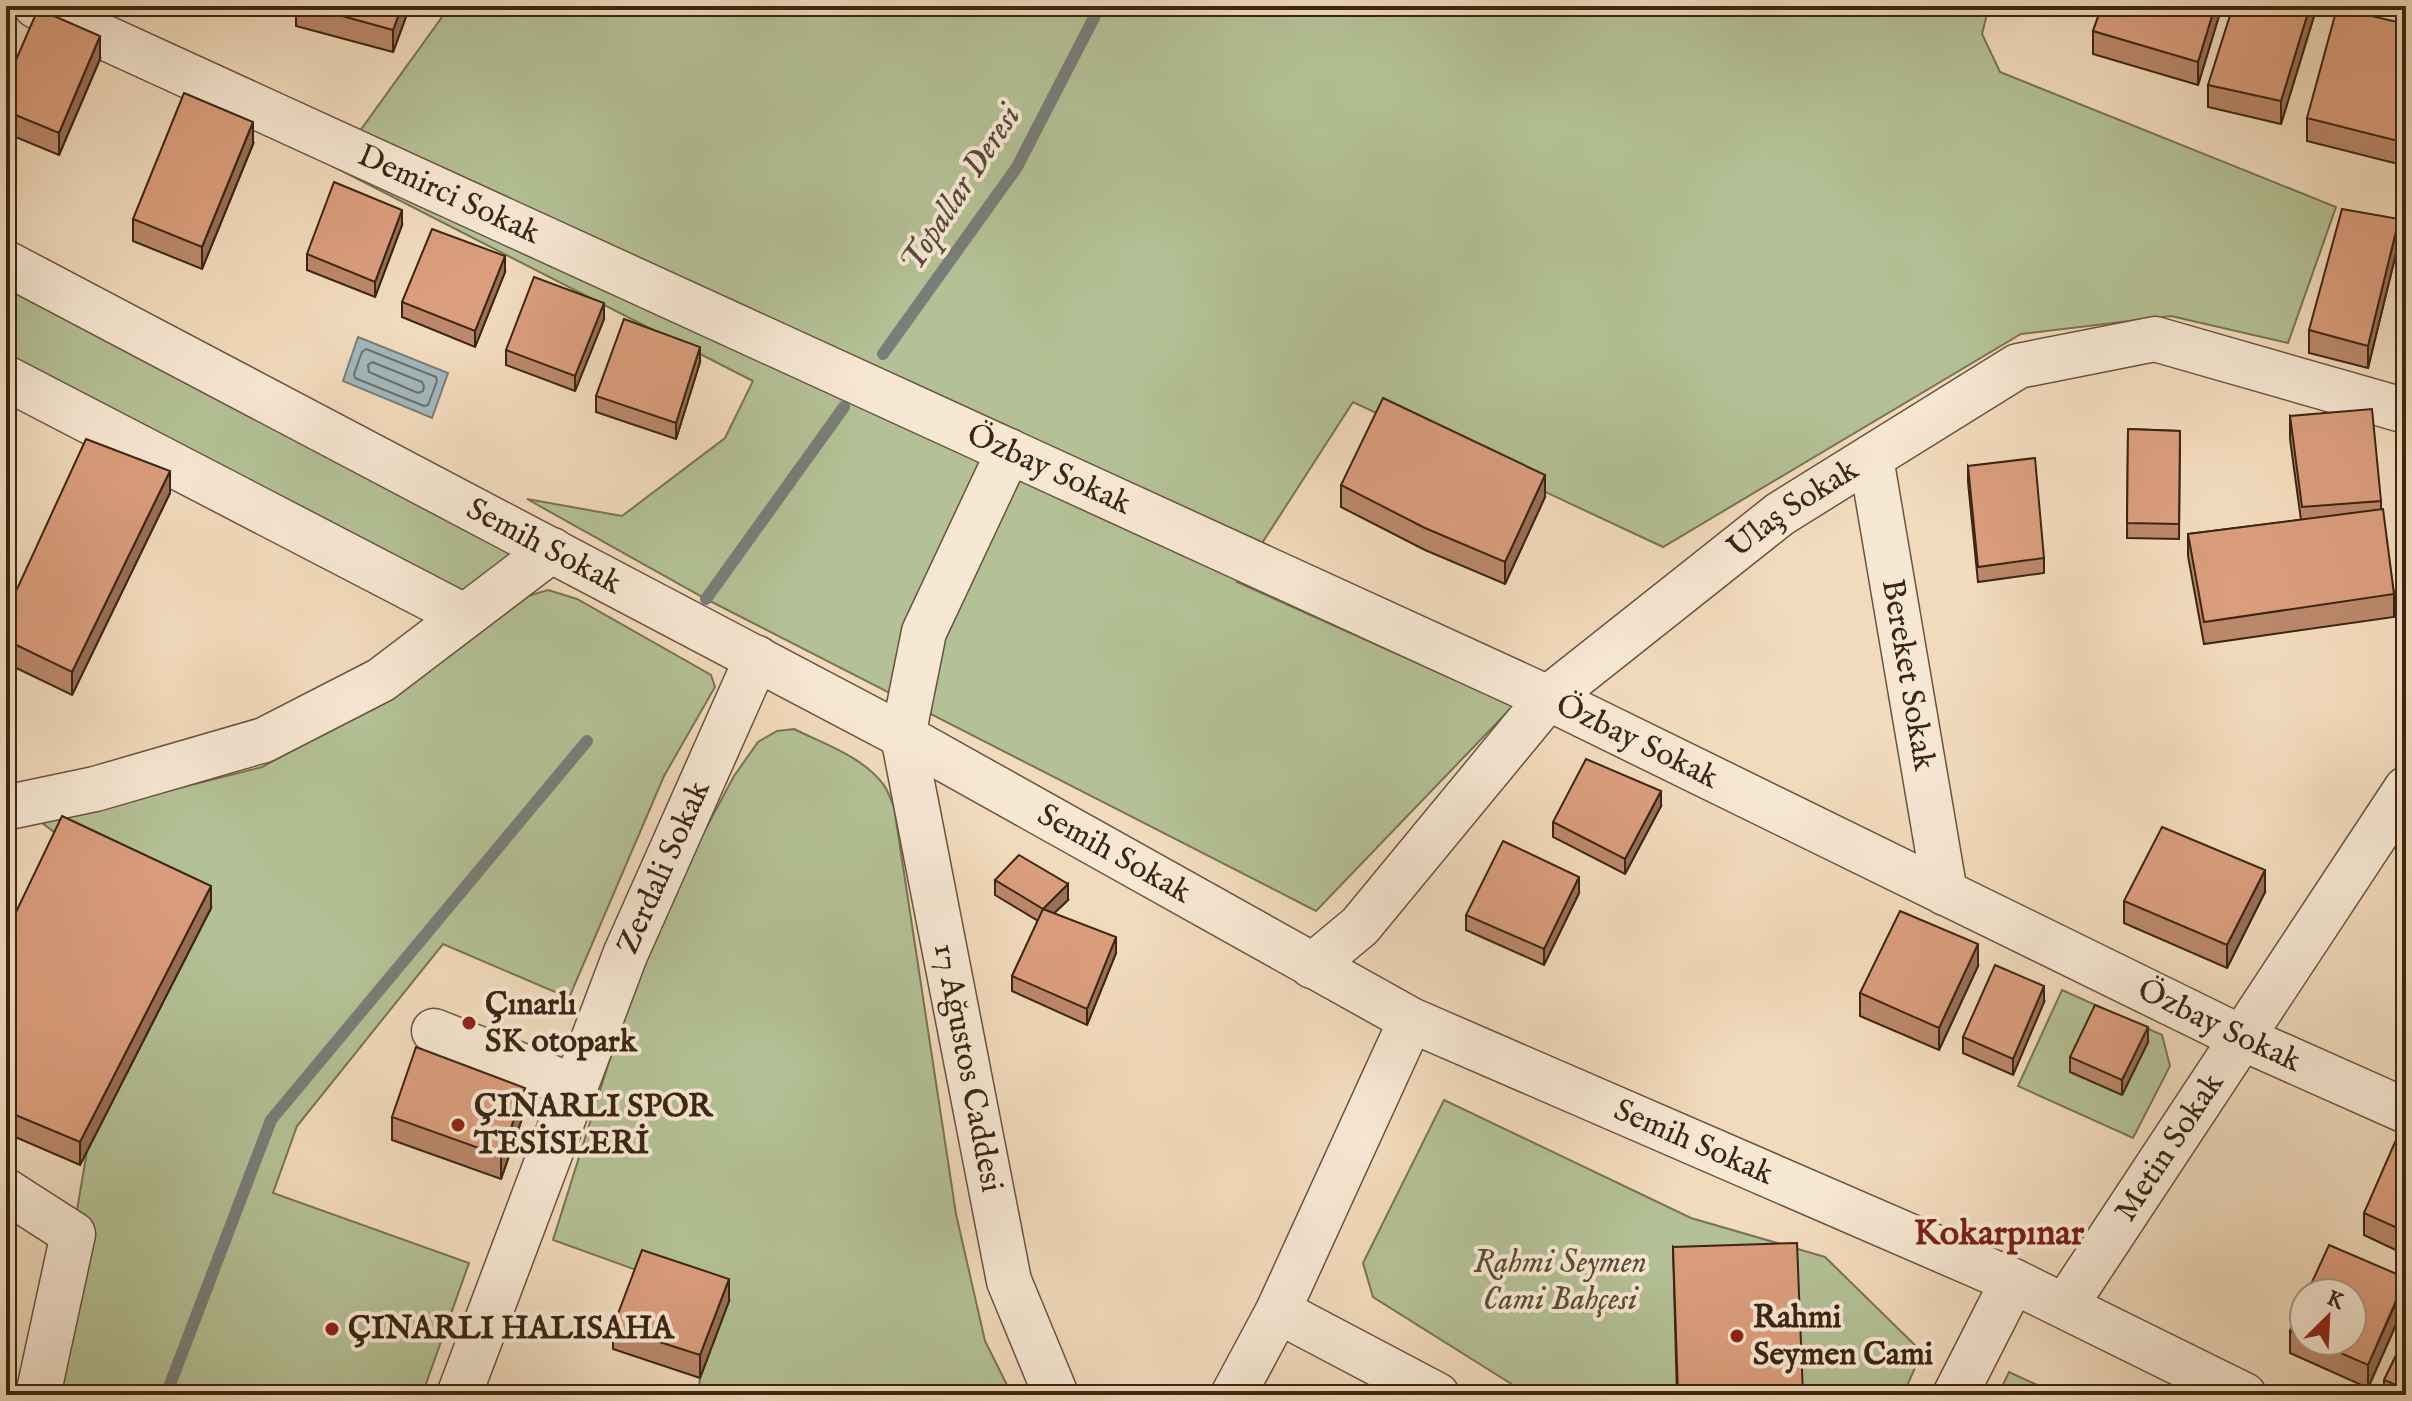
<svg xmlns="http://www.w3.org/2000/svg" width="2412" height="1401" viewBox="0 0 2412 1401" font-family="'IM FELL English',serif">
<rect width="100%" height="100%" fill="#f2dbbd"/>
<filter id="stains"><feTurbulence type="fractalNoise" baseFrequency=".0025" numOctaves="4"/><feColorMatrix values="0 0 0 0 .2 0 0 0 0 .09 0 0 0 0 .02 0 0 0 .5 -.17"/></filter>
<radialGradient id="worn" r=".72"><stop offset=".6" stop-color="#630" stop-opacity="0"/><stop offset="1" stop-color="#630" stop-opacity=".3"/></radialGradient>
<!-- green -->
<path fill="#b4c196" stroke="#787454" stroke-width="2" d="M450,6h1539l-7,28 18,38 336,135 -48,136 -117,-27 -150,18 -358,213 -310,-145 -116,180 276,124 -197,205 -610,-312 -179,-100 95,17 103,-78 28,-57 -419,-214z
M6,285l509,267 -54,46 -455,-241z
M548,590l29,9 134,76 4,12 -51,89 -95,222 -126,-54 -146,182 -24,67 196,70 -47,132h-384l35,-161 14,-83 124,-243 -149,-70 -20,-15 220,-56 129,-70 137,-101z
M794,729c30,15 69,28 89,55 5,6 8,16 11,23l62,407 29,127 27,54h-314l2,-17 -58,-106 -89,-32 96,-305 85,-159 24,-34 19,-11z
M2062,990l100,45 8,31 -37,72 -115,-52z
M1444,1100l247,118 134,39 97,95 -19,43h-374l-156,-98 -10,-34z
M2009,1372l50,23h-61z"/>
<!-- water -->
<path fill="#a2b8bd" stroke="#797e79" stroke-width="2" d="M358,337l90,36 -16,45 -89,-37z"/>
<g fill="none" stroke-linecap="round" stroke-linejoin="round">
<!-- shore -->
<path stroke="#6e6f68" stroke-width="2" d="M366,349l70,28 1,4 -9,24 -4,1 -69,-28 -1,-4 8,-22z
M372,362l50,20 2,4 -1,5 -5,2 -49,-21 -1,-7z"/>
<!-- stream -->
<path stroke="#797e79" stroke-width="12" d="M883,354l134,-187 83,-161
M706,599l138,-192
M166,1395l105,-275 316,-379"/>
<defs>
<g id="minor">
<path id="s1" d="M36,6l1512,692 694,340 164,73"/>
<path id="s2" d="M6,263l897,473 508,284 602,261 231,114"/>
<path d="M6,378l458,238"/>
<path id="s3" d="M1009,451l-85,181 -21,104 106,545 47,114"/>
<path id="s4" d="M1871,458l74,435"/>
<path d="M14,806l81,-17 169,-49 117,-60 171,-130"/>
<path id="s5" d="M1312,966l48,-40 188,-228 232,-184 238,-148 137,-27 251,72"/>
<path d="M434,1031l141,56"/>
<path d="M6,1191l67,43 -35,161"/>
<path id="s6" d="M2065,1306l341,-517"/>
<path d="M1278,1311l159,84"/>
<path id="s7" d="M459,1395l166,-440 132,-297"/>
<path d="M1233,1395l45,-84 133,-291"/>
<path d="M1955,1395l58,-114"/>
</g>
</defs>
<!-- minor casing -->
<use href="#minor" stroke="#69533e" stroke-width="47"/>
<!-- minor -->
<use href="#minor" stroke="#f7e8d4" stroke-width="44"/>
</g>
<!-- wall -->
<path fill="#bc886c" stroke="#3b2613" stroke-width="2" d="M296,6h114l-17,46 -97,-26z
M2102,6h120l-24,79 -105,-31v-23z
M2314,6v10l-33,108 -73,-17v-22z
M2406,24v142l-99,-25v-23z
M100,59l-41,96 -53,-22v-50z
M253,144l-51,125 -69,-28v-22z
M402,225l-27,72 -68,-27v-16z
M2399,241l-31,127 -59,-15v-23z
M505,272l-30,75 -73,-30v-15z
M604,319l-29,72 -69,-26v-15z
M700,362l-24,77 -80,-27v-16z
M2290,416l91,85v9l13,84v23l-190,27 -16,-88v-22l113,-14 -11,-81z
M2128,429l52,2 -1,108 -52,-1z
M1968,466l76,92v15l-66,9 -10,-100z
M1341,485l204,12 -40,87 -80,-34 -84,-43z
M170,493l-98,202 -66,-32v-50z
M1661,806l-36,68 -72,-37v-15z
M995,880l73,20 -14,13 62,40 -29,72 -75,-34v-15l26,-55 -43,-26z
M2265,892l-38,76 -103,-45v-22z
M1579,893l-35,72 -78,-35v-15z
M211,908l-131,257 -74,-32v-200z
M1978,966l-39,84 -79,-34v-23z
M2044,1002l-31,73 -50,-22v-16z
M2148,1042l-26,53 -52,-23v-15z
M525,1110l-24,69 -109,-39v-23z
M2406,1136v119l-42,-20v-22z
M1673,1247l130,148h-126z
M2406,1278v24l-38,86 -78,-35v-22l14,-31v41h48z
M729,1301l-29,77 -87,-29v-22z
M2406,1335v60h-22v-15z"/>
<!-- shaded-wall -->
<path fill="#996f58" stroke="#3b2613" stroke-width="2" d="M402,6h8l-17,46v-22z
M2215,6h7l-24,79v-23z
M2310,6h4v10l-33,108v-23z
M100,36v23l-41,96v-22z
M253,122v22l-51,125v-22z
M402,210v15l-27,72v-15z
M2399,219v22l-31,127v-22z
M505,256v16l-30,75v-16z
M604,303v16l-29,72v-15z
M700,347v15l-24,77v-16z
M170,471v22l-98,202v-23z
M1545,475v22l-40,87v-22z
M1661,791v15l-36,68v-15z
M2265,870v22l-38,76v-23z
M1579,877v16l-35,72v-16z
M1068,884v16l-25,24v-15z
M211,886v22l-131,257v-23z
M1116,937v16l-29,72v-16z
M1978,944v22l-39,84v-22z
M2044,986v16l-31,73v-16z
M2148,1027v15l-26,53v-15z
M525,1088v22l-24,69v-23z
M729,1279v22l-29,77v-23z
M2406,1280v22l-38,86v-23z"/>
<!-- building -->
<path fill="#db9e7d" stroke="#3b2613" stroke-width="2" d="M306,6h96l-9,24z
M2102,6h113l-17,56 -105,-31z
M2233,6h77l-29,95 -73,-16z
M2337,8l69,16v119l-99,-25z
M38,9l62,27 -41,97 -53,-22v-28z
M184,93l69,29 -51,125 -69,-28z
M334,182l68,28 -27,72 -68,-28z
M2342,209l57,10 -31,127 -59,-16z
M432,229l73,27 -30,75 -73,-29z
M534,277l70,26 -29,73 -69,-26z
M624,319l76,28 -24,76 -80,-27z
M1383,398l162,77 -40,87 -80,-34 -84,-43z
M2372,409l9,92 -79,6 -12,-91z
M2128,429l52,2 -1,93 -52,-1z
M86,439l84,32 -98,201 -66,-32v-27z
M2035,458l9,100 -66,9 -10,-101z
M2383,509l11,85 -190,28 -16,-88z
M1586,759l75,32 -36,68 -72,-37z
M62,816l149,70 -131,256 -74,-31v-178z
M2162,827l103,43 -38,75 -103,-44z
M1503,841l76,36 -35,72 -78,-34z
M1019,855l49,29 -25,25 -48,-29z
M1043,909l73,28 -29,72 -75,-33z
M1900,911l78,33 -39,84 -79,-35z
M1995,965l49,21 -31,73 -50,-22z
M2095,1005l53,22 -26,53 -52,-23z
M416,1047l109,41 -24,68 -109,-39z
M2399,1133l7,3v96l-42,-19z
M1797,1243l6,152h-125l-5,-148z
M2329,1245l77,33 -38,87 -55,-24h39v-48h-45z
M642,1250l87,29 -29,76 -87,-28z
M2304,1300v37l-14,-6z
M2406,1335v54l-22,-9z"/>
<!-- markers -->
<g fill="#8f2418" stroke="#f7e8d4" stroke-width="3">
<circle cx="469" cy="1023" r="8"/>
<circle cx="458" cy="1125" r="8"/>
<circle cx="332" cy="1329" r="8"/>
<circle cx="1737" cy="1336" r="8"/>
</g>
<g text-anchor="middle" dominant-baseline="central" stroke-width="8" stroke-linejoin="round" paint-order="stroke">
<!-- street labels -->
<g font-size="32" fill="#3b2613" stroke="#f7e8d4">
<text stroke="none"><textPath href="#s1" startOffset="454">Demirci Sokak</textPath></text>
<text stroke="none"><textPath href="#s1" startOffset="1114">Özbay Sokak</textPath></text>
<text stroke="none"><textPath href="#s5" startOffset="668">Ulaş Sokak</textPath></text>
<text stroke="none"><textPath href="#s2" startOffset="608">Semih Sokak</textPath></text>
<text stroke="none"><textPath href="#s4" startOffset="220">Bereket Sokak</textPath></text>
<text stroke="none"><textPath href="#s1" startOffset="1762">Özbay Sokak</textPath></text>
<text stroke="none"><textPath href="#s2" startOffset="1256">Semih Sokak</textPath></text>
<text stroke="none"><textPath href="#s7" startOffset="566">Zerdali Sokak</textPath></text>
<text stroke="none"><textPath href="#s1" startOffset="2410">Özbay Sokak</textPath></text>
<text stroke="none"><textPath href="#s3" startOffset="644">17 Ağustos Caddesi</textPath></text>
<text stroke="none"><textPath href="#s2" startOffset="1904">Semih Sokak</textPath></text>
<text stroke="none"><textPath href="#s6" startOffset="190">Metin Sokak</textPath></text>
</g>
<!-- poi labels -->
<g font-size="32" font-weight="bold" fill="#3b2613" stroke="#f7e8d4" text-anchor="start">
<text x="485" y="1005">Çınarlı<tspan x="485" dy="37">SK otopark</tspan></text>
<text x="474" y="1107">ÇINARLI SPOR<tspan x="474" dy="37">TESİSLERİ</tspan></text>
<text x="1753" y="1318">Rahmi<tspan x="1753" dy="37">Seymen Cami</tspan></text>
<text x="348" y="1329">ÇINARLI HALISAHA</text>
</g>
<!-- park labels -->
<g font-size="32" font-style="italic" fill="#594d34" stroke="#f7e8d4">
<text x="1560" y="1263">Rahmi Seymen<tspan x="1560" dy="37">Cami Bahçesi</tspan></text>
</g>
<!-- water labels -->
<g font-size="34" font-style="italic" fill="#554a3e" stroke="#f7e8d4">
<text transform="translate(961 189) rotate(-57)">Topallar Deresi</text>
</g>
<!-- quarter labels -->
<g font-size="36" font-weight="bold" fill="#7a1f14" stroke="#f7e8d4">
<text x="1999" y="1234">Kokarpınar</text>
</g>
</g>
<!-- margin -->
<rect width="2412" height="1401" fill="none" stroke="#f2dbbd" stroke-width="32"/>
<rect x="8" y="8" width="2396" height="1385" fill="none" stroke="#3b2613" stroke-width="4"/>
<rect x="16" y="16" width="2380" height="1369" fill="none" stroke="#3b2613" stroke-width="2"/>
<!-- north arrow -->
<g transform="translate(2328 1317) rotate(24)"><circle r="38" fill="#f7e8d4" stroke="#ac9a87" stroke-width="2"/>
<path d="M0-6L14 30L0 20L-14 30Z" fill="#8f2418"/>
<text y="-12" font-size="22" font-weight="bold" text-anchor="middle" fill="#3b2613">K</text>
</g>
<rect width="100%" height="100%" filter="url(#stains)"/>
<rect width="100%" height="100%" fill="url(#worn)"/>
</svg>
